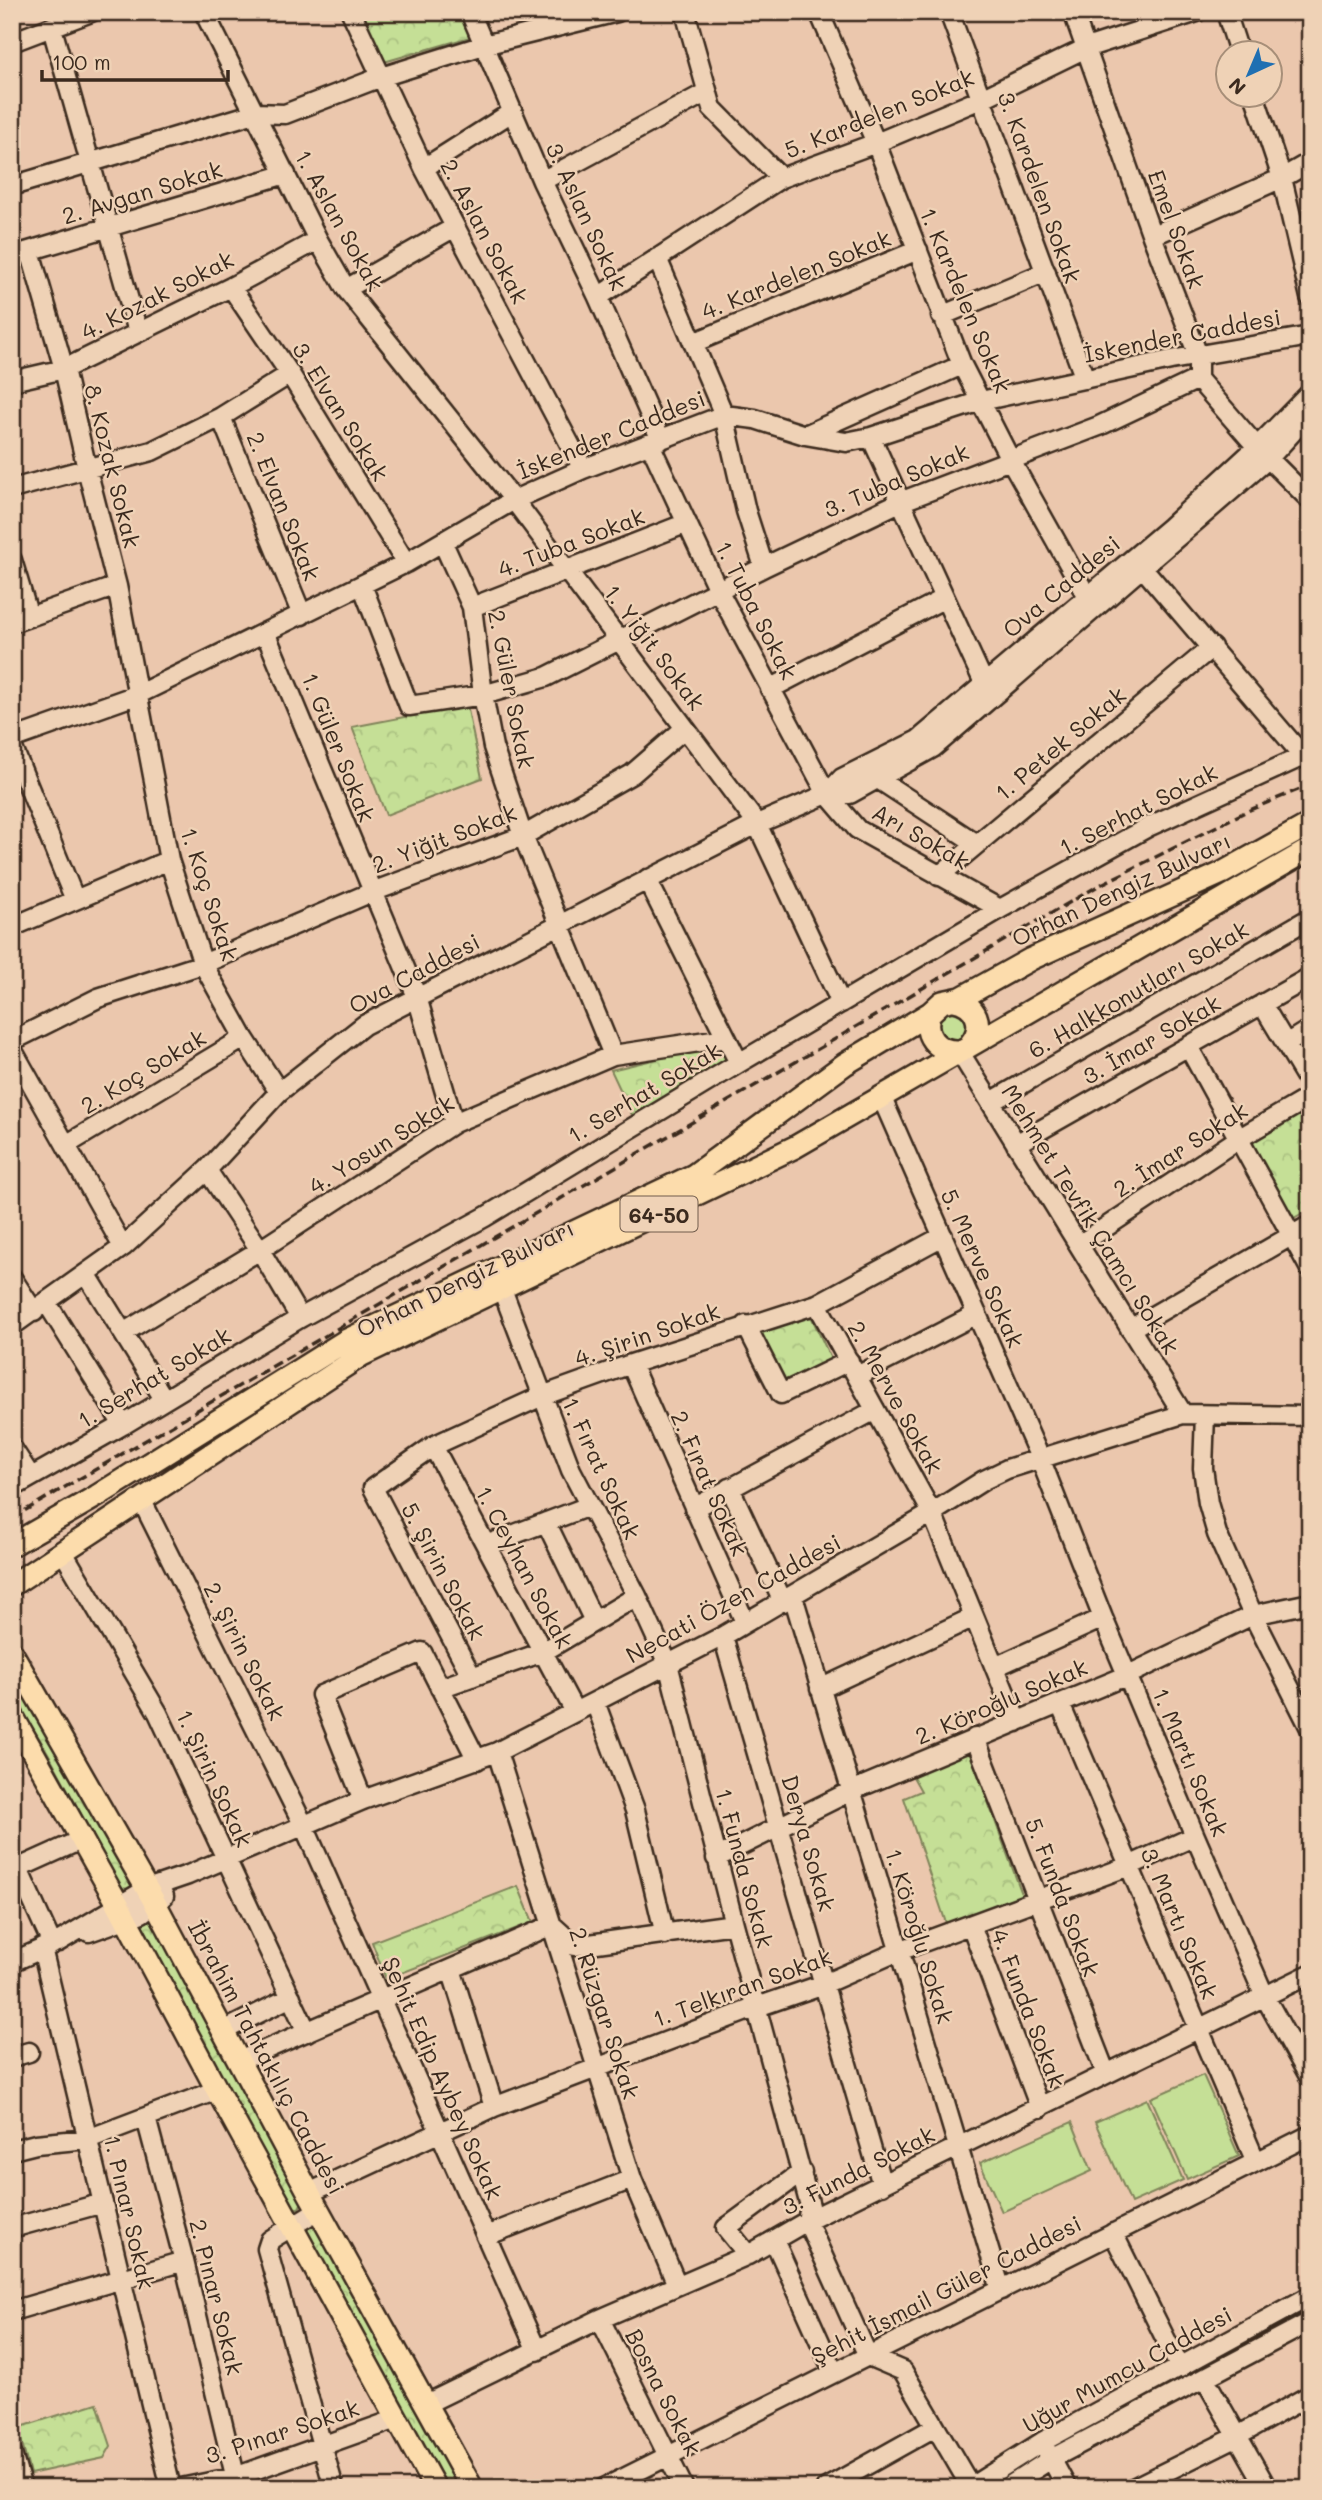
<svg xmlns="http://www.w3.org/2000/svg" width="1322" height="2500" viewBox="0 0 1322 2500" font-family="Mali,sans-serif">
<defs>
<pattern id="grass-tufts" width="24" height="20" patternUnits="userSpaceOnUse" patternTransform="scale(1.75)"><rect width="24" height="20" fill="#c5df96"/><path d="M3 7l-1-3M5 7V3M7 7l1-3M15 17l-1-3M17 17v-4M19 17l1-3" fill="none" stroke="#aac081"/></pattern>
<pattern id="forest-crowns" width="20" height="18" patternUnits="userSpaceOnUse" patternTransform="scale(1.75)"><rect width="20" height="18" fill="#c5df96"/><path d="M2 6a3 3 0 1 1 6 0M12 15a3 3 0 1 1 6 0" fill="none" stroke="#aac081"/></pattern>
</defs>
<rect width="100%" height="100%" fill="#ebc7ad"/>
<filter id="ink" filterUnits="userSpaceOnUse"><feTurbulence type="fractalNoise" baseFrequency=".0143" numOctaves="2"/><feDisplacementMap in="SourceGraphic" scale="14" xChannelSelector="R" yChannelSelector="G"/><feConvolveMatrix kernelMatrix="1 2 1 2 8 2 1 2 1" color-interpolation-filters="sRGB"/></filter>
<g filter="url(#ink)">
<!-- grass -->
<path fill="url(#grass-tufts)" stroke="#80845a" stroke-width="2" d="M955,1007l17,16 -12,20 -22,-6c-3,-22 -3,-21 17,-30z
M1310,2300v7l-254,140 -1,-6z"/>
<!-- forest -->
<path fill="url(#forest-crowns)" stroke="#80845a" stroke-width="2" d="M360,12h99l11,25 -86,25z
M467,705l15,73 -96,37 -34,-88z
M719,1044l6,9v9l-91,57 -23,-49z
M1310,1107v102l-18,10 -45,-79z
M802,1315l10,3 19,41 -50,23 -26,-50z
M12,1667l121,218 -6,4 -4,-1 -4,-4 -71,-131 -36,-60z
M969,1750l54,147 -77,26 -42,-125 17,-7 -9,-16z
M518,1886l15,36 -147,57 -14,-37z
M151,1914l152,286 -4,8h-9l-149,-286z
M310,2226l8,3 143,259h-14l-142,-255z
M97,2403l14,43 -7,12 -74,16 -12,-46z"/>
<!-- pitch -->
<path fill="#c5df96" stroke="#80845a" stroke-width="2" d="M1203,2075l36,81 -52,23 -36,-81z
M1147,2099l36,81 -52,23 -36,-81z
M1072,2122l20,49 -90,41 -22,-49z"/>
<g fill="none" stroke-linecap="round" stroke-linejoin="round">
<defs>
<path id="minor" d="M204,12l114,228 28,49 168,211 243,324 84,179
M351,12l73,156 159,301
M470,12l72,169 56,116 63,143
M685,12l27,96 69,70
M819,12l57,131 86,222 48,94 84,150
M949,12l136,367
M1073,12l79,224 46,119v24l59,68 53,53
M1226,12l13,40
M52,28l86,304
M12,42l79,-30
M1254,94l28,84 28,119
M424,168l88,-56
M542,181l165,-89
M12,186l243,-73 30,1 96,-37 103,-32 133,-33
M1152,236l130,-58 28,-16
M30,251l34,118 23,100 30,117 52,274 34,104 41,74 35,54
M12,256l274,-82
M657,258l67,157 22,96 18,56
M231,287l59,87 116,189
M346,289l109,-62
M598,297l183,-119 95,-35 105,-44 105,-51 111,-36
M941,316l105,-44
M693,343l225,-93
M12,381l52,-12 167,-82 87,-47
M221,417l81,198
M805,435l157,-70
M871,437l113,246
M650,444l68,146 109,204 30,35 143,80
M12,489l140,-38 69,-34 69,-43
M443,543l29,64 11,88 10,52 30,89 90,219
M12,560l17,57
M1142,567l161,189
M362,585l47,121 74,-11 63,-18 218,-110 136,-65 199,-76 99,-47
M472,607l215,-84
M12,623l105,-37
M265,632l152,365 37,126
M770,689l175,-91
M12,739l127,-45 267,-131 108,-63 69,-31 141,-54 31,4 50,16 41,7 25,-5 110,-36 190,-41 139,-24
M12,746l63,154
M878,779l99,65
M827,794l15,-16 76,-38 252,-213 87,-80 53,-54
M939,876l273,-229
M647,879l92,184
M12,927l157,-67
M1262,1004l48,80
M12,1041l86,-43 105,-34 169,-72 151,-56 109,-62 53,-46
M1286,1044l24,-15
M1188,1046l122,223
M12,1049l111,198
M959,1051l224,363
M881,1096l159,362 63,160 92,218 70,161 45,81
M991,1102l319,-184
M1016,1144l294,-167
M66,1145l178,-107
M207,1170l53,80 40,68
M1079,1245l159,-106 72,-42
M87,1275l77,124
M12,1278l22,34
M502,1289l69,181 66,126 31,68 66,260 76,282 -3,15 61,135 35,15 68,116
M47,1303l76,122
M817,1304l115,209 85,209
M746,1325l35,69 68,-33
M12,1326l111,-79 84,-77 72,-78 85,-67 393,-201 70,-30h23l83,-46 336,-290 41,-45
M1130,1329l180,-104
M123,1333l137,-83 194,-127 159,-68 113,-17
M631,1364l114,258
M857,1376l120,-62
M1205,1415l-2,53 5,35 9,31 36,81 57,113
M433,1446l142,266
M12,1448l19,29
M12,1488l111,-63 177,-107 185,-101 254,-154 261,-154 150,-83 160,-73
M730,1488l53,114
M141,1499l163,327 233,525
M694,1508l181,-98
M546,1522l48,99
M486,1545l103,-39
M63,1552l95,161 149,319
M793,1596l208,694
M723,1636l159,549
M995,1667l108,-49
M472,1677l-99,-189 60,-42 109,-50 89,-32 186,-60 126,-68
M440,1688l103,-36 94,-56
M820,1689l154,-72
M595,1702l40,108 30,125
M1060,1704l196,458
M975,1738l131,336
M497,1752l135,427 45,106
M363,1800l-42,-105 101,-43 55,108
M716,1858l135,-67 277,-116 125,-60 57,-12
M18,1869l34,75
M12,1871l71,-32
M971,1925l69,183
M89,1932l53,-19 22,-17
M58,1942l89,-53 41,-14 175,-75 134,-48 226,-116 209,-123 52,-33 23,-11 176,-55 127,2
M42,1948l129,540
M12,1962l41,-18
M451,1969l43,138
M223,2031l68,-34
M12,2057l17,-5
M239,2061l313,-136 23,21 159,-22
M146,2118l38,143 54,227
M12,2150l24,-6 52,-5 129,-49
M309,2193l185,-86 263,-100 67,-23 75,-33 230,-85 66,-30
M318,2210l-48,30 -3,9 67,239
M12,2228l91,-25
M1113,2233l67,135
M486,2236l146,-57
M774,2240l60,133
M748,2255l-22,-27 76,-56
M12,2311l172,-50
M600,2319l84,169
M1205,2379l62,109
M426,2404l174,-85 148,-64 59,-34 503,-247
M1047,2451l20,37
M12,2454l10,34
M181,2488l54,-11 162,-58
M604,2488l706,-353
M826,2488l109,-61
M969,2488l73,-46 268,-146
M1006,2488l45,-29 259,-137
M1133,2488l103,-51 74,-42"/>
<path id="major" d="M954,1000c22,4 31,25 17,43
M930,1013c-8,22 6,39 29,38
M12,1545l85,-49 250,-156 347,-165 151,-111 85,-51 12,-11 19,-4 70,-39 191,-86 88,-49
M12,1585l350,-230 433,-208 515,-298
M12,1653l143,250 154,290 163,295
M12,1715l107,191 98,184 218,398"/>
</defs>
<!-- minor casing -->
<use href="#minor" stroke="#3b2a1e" stroke-width="23"/>
<!-- major casing -->
<use href="#major" stroke="#3b2a1e" stroke-width="26"/>
<!-- minor -->
<use href="#minor" stroke="#efd2b6" stroke-width="18"/>
<!-- major -->
<use href="#major" stroke="#fcdcac" stroke-width="21"/>
<!-- rail -->
<path stroke="#3b2a1e" stroke-width="3.5" stroke-dasharray="10 5" stroke-linecap="butt" d="M12,1518l1086,-632 147,-74 65,-27"/>
</g>
</g>
<g text-anchor="middle" dominant-baseline="central" stroke-width="5" stroke-linejoin="round" paint-order="stroke">
<!-- shield labels -->
<rect fill="#efd2b6" stroke="#715c4c" stroke-width="2" x="620.5" y="1196.5" width="77" height="35" rx="5"/>
<g font-size="21" font-weight="bold" fill="#3b2a1e">
<text x="659" y="1214">64-50</text>
</g>
<!-- street labels -->
<g font-size="23" fill="#3b2a1e" stroke="#efd2b6">
<text transform="translate(879 113) rotate(-22)">5. Kardelen Sokak</text>
<text transform="translate(1040 187) rotate(70)">3. Kardelen Sokak</text>
<text transform="translate(142 192) rotate(-17)">2. Avgan Sokak</text>
<text transform="translate(587 216) rotate(65)">3. Aslan Sokak</text>
<text transform="translate(340 220) rotate(61)">1. Aslan Sokak</text>
<text transform="translate(1177 229) rotate(70)">Emel Sokak</text>
<text transform="translate(485 231) rotate(62)">2. Aslan Sokak</text>
<text transform="translate(796 274) rotate(-22)">4. Kardelen Sokak</text>
<text transform="translate(157 295) rotate(-27)">4. Kozak Sokak</text>
<text transform="translate(966 300) rotate(67)">1. Kardelen Sokak</text>
<text transform="translate(1182 335) rotate(-11)">İskender Caddesi</text>
<text transform="translate(341 411) rotate(58)">3. Elvan Sokak</text>
<text transform="translate(611 434) rotate(-22)">İskender Caddesi</text>
<text transform="translate(113 466) rotate(76)">8. Kozak Sokak</text>
<text transform="translate(896 480) rotate(-23)">3. Tuba Sokak</text>
<text transform="translate(284 506) rotate(68)">2. Elvan Sokak</text>
<text transform="translate(571 542) rotate(-21)">4. Tuba Sokak</text>
<text transform="translate(1061 586) rotate(-40)">Ova Caddesi</text>
<text transform="translate(757 610) rotate(63)">1. Tuba Sokak</text>
<text transform="translate(655 647) rotate(53)">1. Yiğit Sokak</text>
<text transform="translate(512 689) rotate(79)">2. Güler Sokak</text>
<text transform="translate(1060 743) rotate(-40)">1. Petek Sokak</text>
<text transform="translate(339 747) rotate(68)">1. Güler Sokak</text>
<text transform="translate(1138 809) rotate(-27)">1. Serhat Sokak</text>
<text transform="translate(921 836) rotate(30)">Arı Sokak</text>
<text transform="translate(444 838) rotate(-21)">2. Yiğit Sokak</text>
<text transform="translate(1121 889) rotate(-25)">Orhan Dengiz Bulvarı</text>
<text transform="translate(210 894) rotate(72)">1. Koç Sokak</text>
<text transform="translate(414 973) rotate(-28)">Ova Caddesi</text>
<text transform="translate(1138 989) rotate(-30)">6. Halkkonutları Sokak</text>
<text transform="translate(1151 1039) rotate(-30)">3. İmar Sokak</text>
<text transform="translate(143 1071) rotate(-31)">2. Koç Sokak</text>
<text transform="translate(644 1092) rotate(-31)">1. Serhat Sokak</text>
<text transform="translate(381 1144) rotate(-32)">4. Yosun Sokak</text>
<text transform="translate(1180 1149) rotate(-33)">2. İmar Sokak</text>
<text transform="translate(1091 1219) rotate(58)">Mehmet Tevfik Çamcı Sokak</text>
<text transform="translate(983 1268) rotate(66)">5. Merve Sokak</text>
<text transform="translate(465 1278) rotate(-26)">Orhan Dengiz Bulvarı</text>
<text transform="translate(647 1334) rotate(-19)">4. Şirin Sokak</text>
<text transform="translate(154 1377) rotate(-31)">1. Serhat Sokak</text>
<text transform="translate(896 1397) rotate(61)">2. Merve Sokak</text>
<text transform="translate(602 1468) rotate(65)">1. Fırat Sokak</text>
<text transform="translate(710 1483) rotate(66)">2. Fırat Sokak</text>
<text transform="translate(525 1567) rotate(62)">1. Ceyhan Sokak</text>
<text transform="translate(444 1571) rotate(62)">5. Şirin Sokak</text>
<text transform="translate(733 1598) rotate(-29)">Necati Özen Caddesi</text>
<text transform="translate(245 1651) rotate(63)">2. Şirin Sokak</text>
<text transform="translate(1001 1701) rotate(-23)">2. Köroğlu Sokak</text>
<text transform="translate(1191 1762) rotate(67)">1. Martı Sokak</text>
<text transform="translate(215 1778) rotate(65)">1. Şirin Sokak</text>
<text transform="translate(809 1843) rotate(74)">Derya Sokak</text>
<text transform="translate(745 1868) rotate(75)">1. Funda Sokak</text>
<text transform="translate(1063 1897) rotate(69)">5. Funda Sokak</text>
<text transform="translate(1180 1923) rotate(67)">3. Martı Sokak</text>
<text transform="translate(920 1936) rotate(73)">1. Köroğlu Sokak</text>
<text transform="translate(742 1987) rotate(-20)">1. Telkıran Sokak</text>
<text transform="translate(1029 2008) rotate(69)">4. Funda Sokak</text>
<text transform="translate(605 2013) rotate(72)">2. Rüzgar Sokak</text>
<text transform="translate(267 2057) rotate(62)">İbrahim Tahtakılıç Caddesi</text>
<text transform="translate(443 2078) rotate(66)">Şehit Edip Aybey Sokak</text>
<text transform="translate(858 2170) rotate(-27)">3. Funda Sokak</text>
<text transform="translate(130 2212) rotate(77)">1. Pınar Sokak</text>
<text transform="translate(946 2289) rotate(-27)">Şehit İsmail Güler Caddesi</text>
<text transform="translate(217 2297) rotate(76)">2. Pınar Sokak</text>
<text transform="translate(1127 2369) rotate(-29)">Uğur Mumcu Caddesi</text>
<text transform="translate(664 2392) rotate(63)">Bosna Sokak</text>
<text transform="translate(282 2431) rotate(-18)">3. Pınar Sokak</text>
</g>
</g>
<!-- margin -->
<rect width="1322" height="2500" fill="none" stroke="#efd2b6" stroke-width="42"/>
<rect x="21" y="21" width="1280" height="2458" fill="none" stroke="#3b2a1e" stroke-width="2.5" filter="url(#ink)"/>
<!-- north arrow -->
<g transform="translate(1249 74) rotate(224)"><circle r="33" fill="#efd2b6" stroke="#a78f79" stroke-width="2"/>
<path d="M0-5L12 26L0 18L-12 26Z" fill="#1f6fb2"/>
<text y="-10" font-size="19" font-weight="bold" text-anchor="middle" fill="#3b2a1e">N</text>
</g>
<!-- scale -->
<path d="M42 70v10h186v-10" fill="none" stroke="#3b2a1e" stroke-width="3.5"/>
<text x="52" y="70" font-size="21" fill="#3b2a1e" stroke="#efd2b6" stroke-width="5" paint-order="stroke">100 m</text>
</svg>
